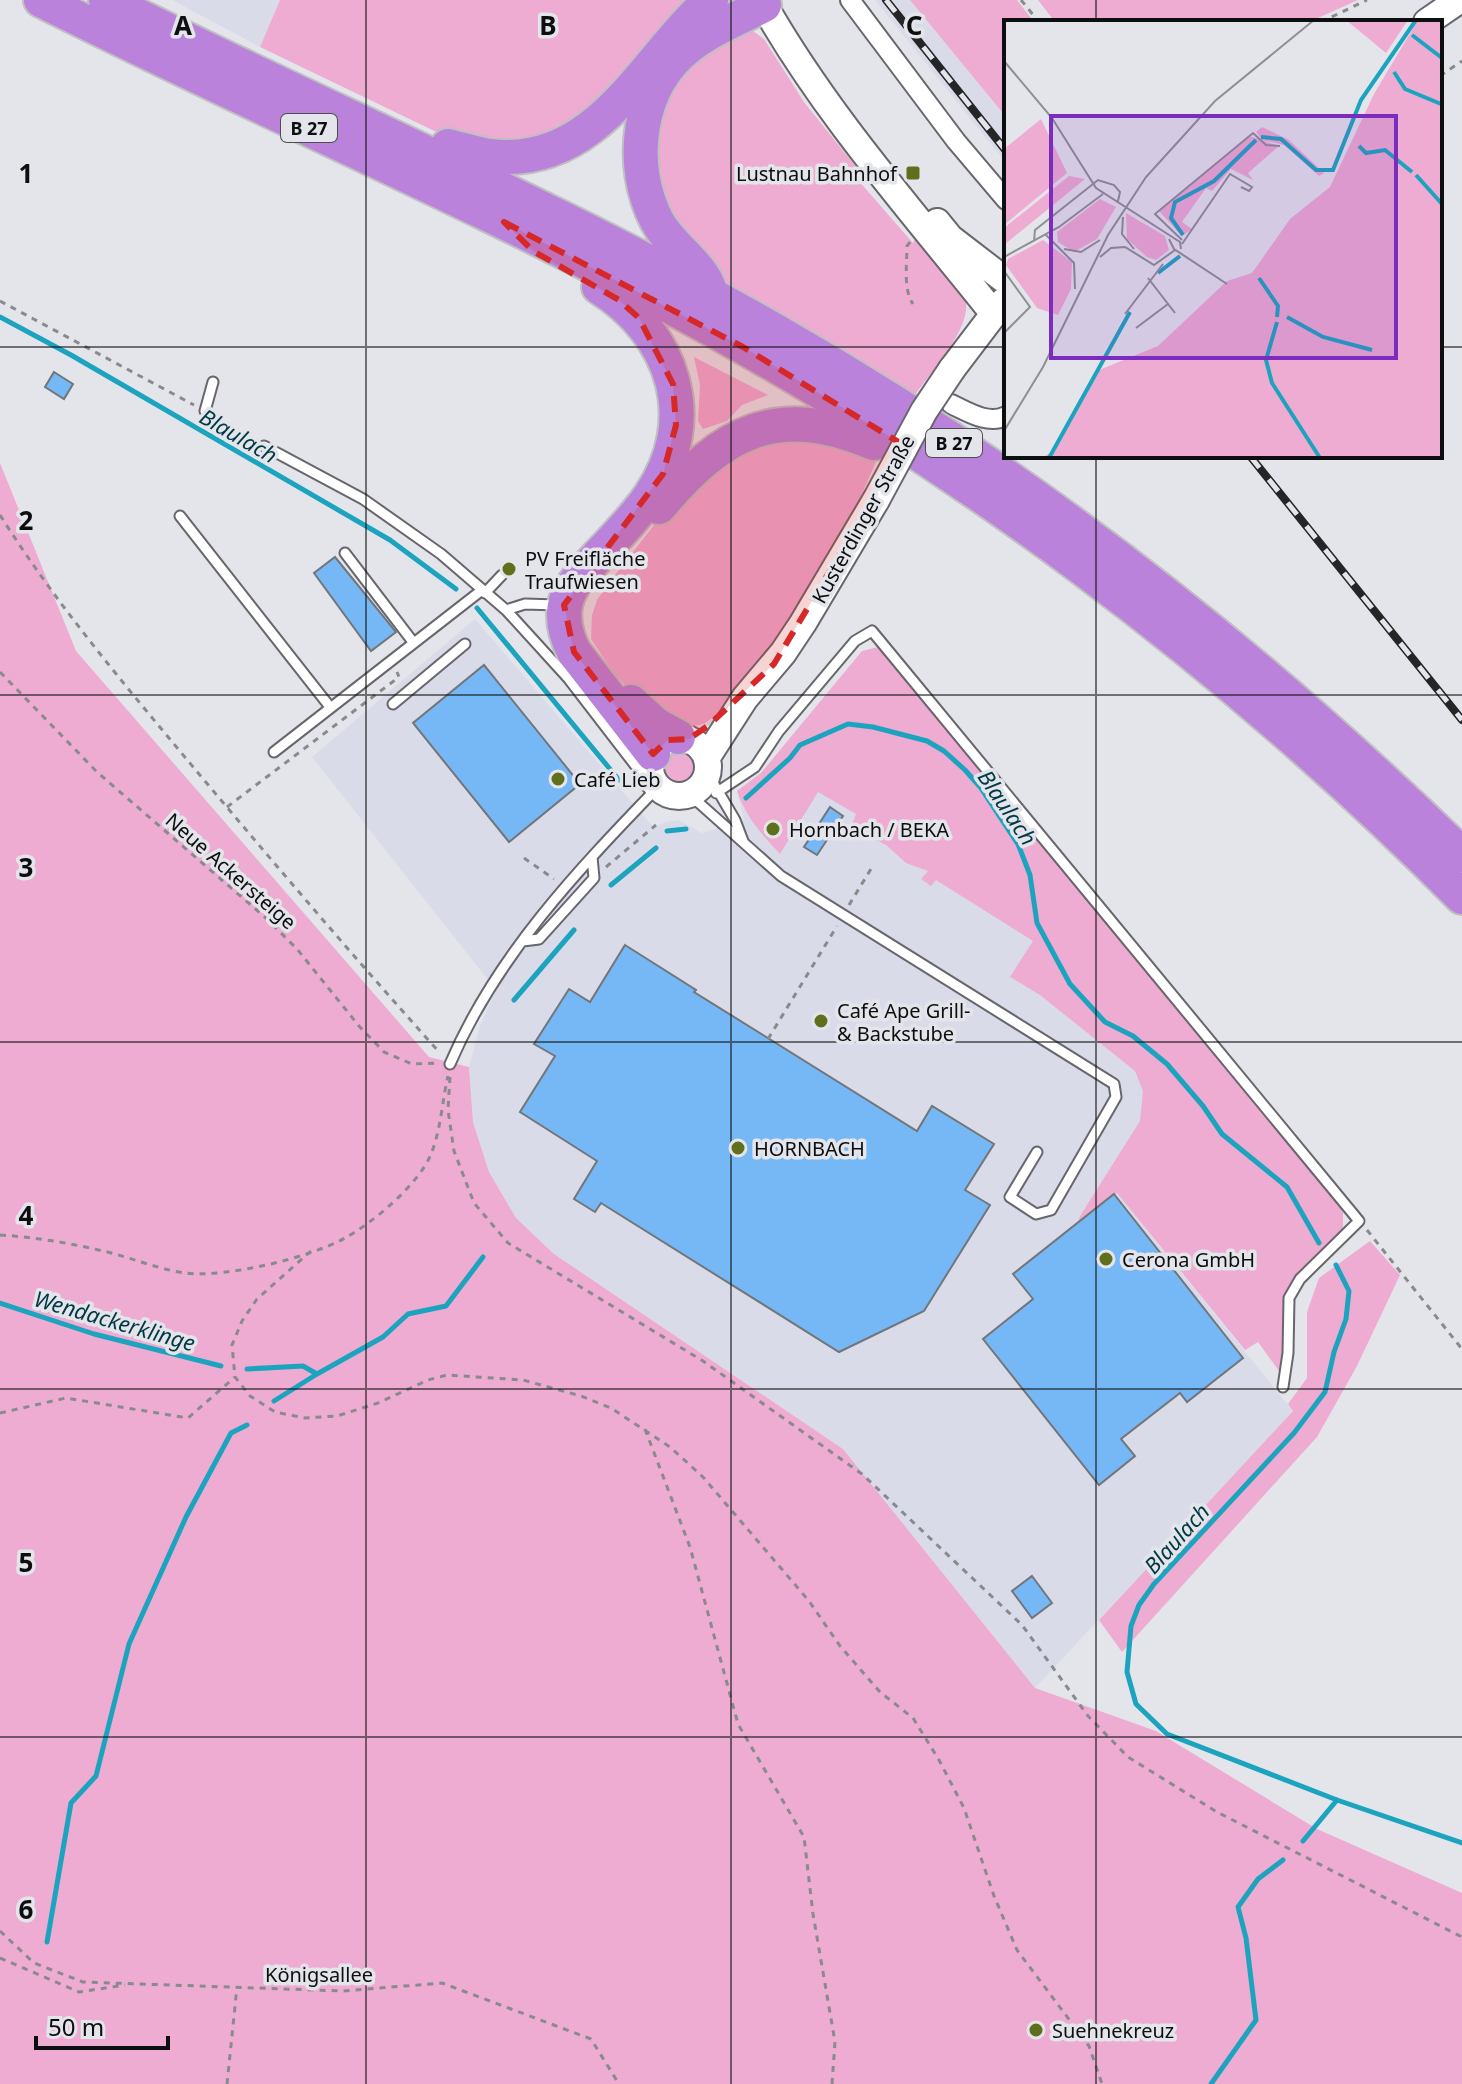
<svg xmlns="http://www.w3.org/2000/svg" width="1462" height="2084" viewBox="0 0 1462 2084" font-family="'Noto Sans',sans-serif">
<rect width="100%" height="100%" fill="#e4e5eb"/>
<!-- built -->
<path fill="#dadbe9" d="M172,0h108l-20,47z
M875,0h35l96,117v46z
M475,619l179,209 11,-6 14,-2 23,13 42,-13 -7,-29 24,-18 101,-122 325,481 -70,61 176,218 -258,277 -192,-239 -289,-195 -38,-36 -27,-46 -16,-50 -4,-55 11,-41 16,-36 -184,-233z"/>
<!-- green -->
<path fill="#eeacd2" d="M280,0h420l-96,105 -67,41 -86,-7 -191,-92z
M910,0h107l17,22h-28v95z
M1038,0h320l-49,22h-254z
M749,28l15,11 40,63 57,71 -3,7 55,63 4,-7c11,14 43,48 48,63 9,27 -35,74 -50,96l-196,-116 -64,-74 -3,-99 19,-33z
M694,357l74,38 -26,10 -15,16 -24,8 -5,-8 2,-36z
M769,434l110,20c-32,80 -76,158 -130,225 -12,15 -28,34 -44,44 -6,3 -12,3 -18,4l-53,-33 -19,-19 -24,-36 1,-24 5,-15 14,-20 69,-88z
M0,463l76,188 353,406 40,10 4,55 16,50 27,46 38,36 289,195 192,239 121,43 161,98 145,64v191h-1462z
M878,647l13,7 452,547v31l-54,67 -5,79 -26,-36 -13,8 -128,-157 -39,29 2,-6 60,-95 3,-30 -8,-20 -95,-76 -30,-18 23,-36 -97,-61 -5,6 -10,-7 7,-8 -22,-8 -20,-18 -35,-18 5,-13 -38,-22 -38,62c-18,-19 -34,-37 -43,-63l24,-18 101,-122z
M662 767a18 18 0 1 1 36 0a18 18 0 1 1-36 0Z
M1370,1241l30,34 -43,91 -40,71 -195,215 -23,-32 194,-209 -5,-7 19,-26v-66l12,-34z"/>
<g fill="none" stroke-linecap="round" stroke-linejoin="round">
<!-- stream -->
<path stroke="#1ca4bf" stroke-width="5" d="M0,317l71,38 319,185 66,49
M477,608l142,172
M746,798l44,-40 10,-13 48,-21 25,3 54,14 17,10 21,19 16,18 37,56 12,31 7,48 33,61 35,38 28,14 34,28 36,42 19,28 65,53 32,56
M667,831l19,-2
M611,885l45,-37
M514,1000l60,-70
M1336,1265l13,26 -3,28 -12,33 -9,40 -31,41 -140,151 -15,21 -8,21 -4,46 9,32 31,30 170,66 125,43
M0,1303l94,31 127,32
M247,1369l56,-3 14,8 66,-37 25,-23 38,-8 37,-49
M274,1401l43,-27
M1303,1841l34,-41
M47,1942l24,-139 25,-27 33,-132 57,-127 45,-84 16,-8
M1211,2084l45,-64 -10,-82 -8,-31 20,-28 25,-19"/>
</g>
<!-- building -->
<path fill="#76b8f6" stroke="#72767a" stroke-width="2" d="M54,372l19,12 -9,15 -19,-12z
M335,557l61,75 -25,19 -57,-78z
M484,665l96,119 -71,58 -96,-119z
M830,807l13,9 -26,39 -13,-8z
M625,945l71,45 -2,2 223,139 15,-25 62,38 -29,46 25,15 -66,106 -85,41 -238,-149 -6,9 -21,-13 23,-38 -77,-49 35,-56 -21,-12 35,-55 21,13z
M1114,1194l129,164 -56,44 -7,-9 -59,46 14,17 -36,29 -116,-146 50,-40 -20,-25z
M1032,1576l20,27 -20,15 -20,-27z"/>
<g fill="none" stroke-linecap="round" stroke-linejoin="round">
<defs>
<path id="lane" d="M205,411l8,-29
M264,446l99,53 78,55 65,56 62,68 67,87 15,5
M180,516l150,191
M345,553l68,89
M485,593l17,-18
M506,610l19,-6 32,1
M393,704l72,-60
M274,752l208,-162
M708,774l27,46 8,21
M716,793l39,-26 24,-36 76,-90 17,-10 487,590 -59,58 -11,19 -1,55 -5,34
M689,794l92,82 333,208 2,13 -65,113 -15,4 -26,-17 27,-45
M523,941l16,-2 55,-61 -2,-21
M450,1064c46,-108 127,-193 208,-277"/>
<path id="street" d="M850,0l106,141 50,59
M951,404c17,8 37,21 55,12"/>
<path id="secondary" d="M761,0c64,114 152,212 233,314
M1427,22l32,-22
M937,222l13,16 56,43
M952,369l51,-67
M650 767a29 29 0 1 1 58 0a29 29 0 1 1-58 0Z
M707,757l38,-59 38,-45 20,-30 73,-123"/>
<path id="highway" d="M41,0c205,103 416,194 619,301 295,156 567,360 802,596
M106,0c222,111 452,207 668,330 251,143 481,323 688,525
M448,146c18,4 35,11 54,11 100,4 144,-101 209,-157
M599,287c75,47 103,133 51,209 -15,22 -34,41 -52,60 -9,10 -21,21 -27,33 -12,21 -7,43 3,63l79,102
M709,288c-10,-26 -38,-41 -52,-67 -29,-56 -20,-134 31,-174 23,-18 51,-29 76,-42
M659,507c64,-76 118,-105 215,-64
M631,702l25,23 22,12"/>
</defs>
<!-- lane casing -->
<use href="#lane" stroke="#66666c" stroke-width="13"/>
<!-- street casing -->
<use href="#street" stroke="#66666c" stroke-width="22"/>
<!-- secondary casing -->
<use href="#secondary" stroke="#66666c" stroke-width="30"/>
<!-- highway casing -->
<use href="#highway" stroke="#c0c0c1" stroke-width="38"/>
<!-- path -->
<path stroke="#898a8e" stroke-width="3" stroke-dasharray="6 6" stroke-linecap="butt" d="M1021,0l18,22
M1321,22l46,-22
M1440,76l22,-15
M910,242l-3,4c0,17 -4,44 6,58
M0,301l194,104
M215,416l38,23
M0,515c58,92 129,175 199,259 79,94 159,188 241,279
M0,672l97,100 170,147 30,30 62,77 25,26 28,12 27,-1
M227,807l172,-130 -2,-5
M524,858l30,21
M606,867l50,-42
M849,905l25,-41
M768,1039l69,-113
M450,1077l-2,33 6,41 20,52 34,40 195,118 159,113 160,151 66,91 40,41 89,55 245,125
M1367,1230l95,119
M0,1235c34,2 69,8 103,16 27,6 54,18 82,22 41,5 124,-15 160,-35 29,-16 74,-54 86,-84 10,-24 11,-53 17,-78
M311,1251l-54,48 -15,22 -10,24 3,32 15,19 25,16 30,6 32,-2 41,-13 50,-23 19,-5 76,5 58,16 30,12 59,39 33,30 106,124 31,45 40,46 33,26 26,42 25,48 30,88 23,54 72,96 13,38
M0,1413l66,-15 122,20 47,-41
M645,1429l45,118 48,177 66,113 9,77 22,128 -3,42
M0,1931l34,32 49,19 260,9 99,-8 149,56 28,45
M0,1958l79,34 46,-7
M227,2084l10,-97"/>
<!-- lane -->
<use href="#lane" stroke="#fff" stroke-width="9"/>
<!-- street -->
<use href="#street" stroke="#fff" stroke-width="18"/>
<!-- secondary -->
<use href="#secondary" stroke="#fff" stroke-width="26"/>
<!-- highway -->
<use href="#highway" stroke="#ba82db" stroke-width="34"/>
<defs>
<path id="rail" d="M886,0l120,151
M1250,456l212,264"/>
</defs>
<!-- rail casing -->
<use href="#rail" stroke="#242527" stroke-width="8"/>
<!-- rail -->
<use href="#rail" stroke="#e4e5eb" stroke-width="5" stroke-dasharray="15" stroke-linecap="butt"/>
<defs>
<path id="secondary-bridge" d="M876,500l48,-89 28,-42"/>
</defs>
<!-- secondary-bridge casing -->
<use href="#secondary-bridge" stroke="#66666c" stroke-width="30" stroke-linecap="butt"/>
<!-- secondary-bridge -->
<use href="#secondary-bridge" stroke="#fff" stroke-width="26"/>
</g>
<!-- marked area -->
<path fill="#d62828" fill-opacity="0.2" stroke="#d62828" stroke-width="6" stroke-dasharray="16 10" stroke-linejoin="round" d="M504,222l239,125 162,99 -131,218 -65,61 -20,14 -21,1 -15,14 -79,-102 -10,-47 99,-131 13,-49 -3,-41 -34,-66 -20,-18 -86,-49z"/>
<!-- grid -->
<path fill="none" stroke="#0d0e0f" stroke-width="2" stroke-opacity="0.55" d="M366,0v2084M731,0v2084M1096,0v22M0,347h1006M1440,347h22M1096,456v1628M0,695h1462M0,1042h1462M0,1389h1462M0,1737h1462"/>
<!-- markers -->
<g fill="#5f6f1b" stroke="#e4e5eb" stroke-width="3">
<rect x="905" y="165" width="16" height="16" rx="4"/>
<circle cx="509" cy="569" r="8"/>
<circle cx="558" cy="779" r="8"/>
<circle cx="773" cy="829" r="8"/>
<circle cx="821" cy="1021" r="8"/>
<circle cx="738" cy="1148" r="8"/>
<circle cx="1106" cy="1259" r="8"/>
<circle cx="1036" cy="2030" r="8"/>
</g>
<g text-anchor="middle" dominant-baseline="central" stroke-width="7" stroke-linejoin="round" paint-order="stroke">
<!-- shield labels -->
<g fill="#e4e5eb" stroke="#4e4e51" stroke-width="2">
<rect x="281" y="114" width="56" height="28" rx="6"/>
<rect x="926" y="429" width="56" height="28" rx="6"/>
</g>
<g font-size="18" font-weight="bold" fill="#0d0e0f">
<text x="309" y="128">B 27</text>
<text x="954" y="443">B 27</text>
</g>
<!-- poi labels -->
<g font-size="20" fill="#0d0e0f" stroke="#e4e5eb" text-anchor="start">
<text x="897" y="173" text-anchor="end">Lustnau Bahnhof</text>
<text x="525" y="558">PV Freifläche<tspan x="525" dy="23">Traufwiesen</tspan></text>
<text x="574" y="779">Café Lieb</text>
<text x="789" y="829">Hornbach / BEKA</text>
<text x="837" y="1010">Café Ape Grill-<tspan x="837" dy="23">&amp; Backstube</tspan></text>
<text x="754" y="1148">HORNBACH</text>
<text x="1122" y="1259">Cerona GmbH</text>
<text x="1052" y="2030">Suehnekreuz</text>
</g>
<!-- street labels -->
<g font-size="20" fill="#0d0e0f" stroke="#e4e5eb">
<text transform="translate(863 519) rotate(-61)">Kusterdinger Straße</text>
<text transform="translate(231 871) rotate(41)">Neue Ackersteige</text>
<text x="319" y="1974">Königsallee</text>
</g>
<!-- water labels -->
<g font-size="22" font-style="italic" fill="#003944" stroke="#e4e5eb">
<text transform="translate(239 435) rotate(30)">Blaulach</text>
<text transform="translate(1008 807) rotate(56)">Blaulach</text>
<text transform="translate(115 1320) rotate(16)">Wendackerklinge</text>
<text transform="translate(1176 1538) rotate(-48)">Blaulach</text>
</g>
</g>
<!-- overview -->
<g transform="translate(1004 20)">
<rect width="438" height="438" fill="#e4e5eb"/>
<path d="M342,0h62l-22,33zM414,0h24v438h-401l13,-7 45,-81 59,-24 69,-65 25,-8 38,-54 40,-32 44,-93zM37,99l26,54 -63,52v-76zM258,107l27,13 35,33 -5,3 -35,-31 -22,-5 -6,-8zM246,116l29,10 -31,27 5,7 -22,-11 -19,22 -6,-3 -24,34 10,7 -10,7 -23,-25zM65,156l16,3 -81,66v-17zM96,179l16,8 -19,32 -23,13 -16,-10 -1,-10zM122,193l39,23 4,14 -13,10 -9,-3 -20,-18zM39,220l29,22 -1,27 -13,26 -21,-7 -31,-43 2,-6z" fill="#eeacd2"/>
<path fill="none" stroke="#1ca4bf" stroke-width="4" d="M408,15l30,23M390,52l11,17 36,15M257,117l20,2 35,31h17l28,-70 55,-80M355,126l7,7 19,-3 27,22M412,155l26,29M179,215l-12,-17 4,-16 39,-21 42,-41M154,253l22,-17M255,258l19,28 -1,11M283,297l36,20 49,13M273,302l-11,38 6,23 48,75M45,438l81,-146"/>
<path fill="none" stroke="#8e8f93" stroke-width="2" d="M0,41l48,57 44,70 84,54 1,7M119,197l-1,17 12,15M42,215l28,28 1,26M165,219l5,10 53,35M178,220l-27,-26 98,-81 13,12 14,1M30,221l1,-11 63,-50 16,5 6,7 -2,9M178,224l48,-70 22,13 -3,4 -8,-4M60,229l17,3 19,-12M0,237l55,-30 44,-33M96,237l11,-9 14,-1 29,18 21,-15M0,251l26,36 -26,26M144,258l27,35M121,294l38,-50M132,308l32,-24M0,411l39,-64 65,-132 38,-58 69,-76 99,-81"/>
<path fill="#7b2cbf" fill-opacity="0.15" stroke="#7b2cbf" stroke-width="4" d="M47,96h345v242h-345z"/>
<rect width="438" height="438" fill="none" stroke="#0d0e0f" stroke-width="4"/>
</g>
<g font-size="26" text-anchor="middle" font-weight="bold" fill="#0d0e0f" stroke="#e4e5eb" stroke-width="7" stroke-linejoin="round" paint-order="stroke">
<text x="183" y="35">A</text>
<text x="548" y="35">B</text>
<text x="914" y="35">C</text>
<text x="26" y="183">1</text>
<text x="26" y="530">2</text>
<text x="26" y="877">3</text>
<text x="26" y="1225">4</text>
<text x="26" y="1572">5</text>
<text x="26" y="1919">6</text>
</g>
<!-- scale -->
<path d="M36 2036v12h132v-12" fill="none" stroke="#0d0e0f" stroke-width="4"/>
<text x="48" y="2036" font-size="24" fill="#0d0e0f" stroke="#e4e5eb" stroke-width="6" paint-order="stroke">50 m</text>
</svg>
